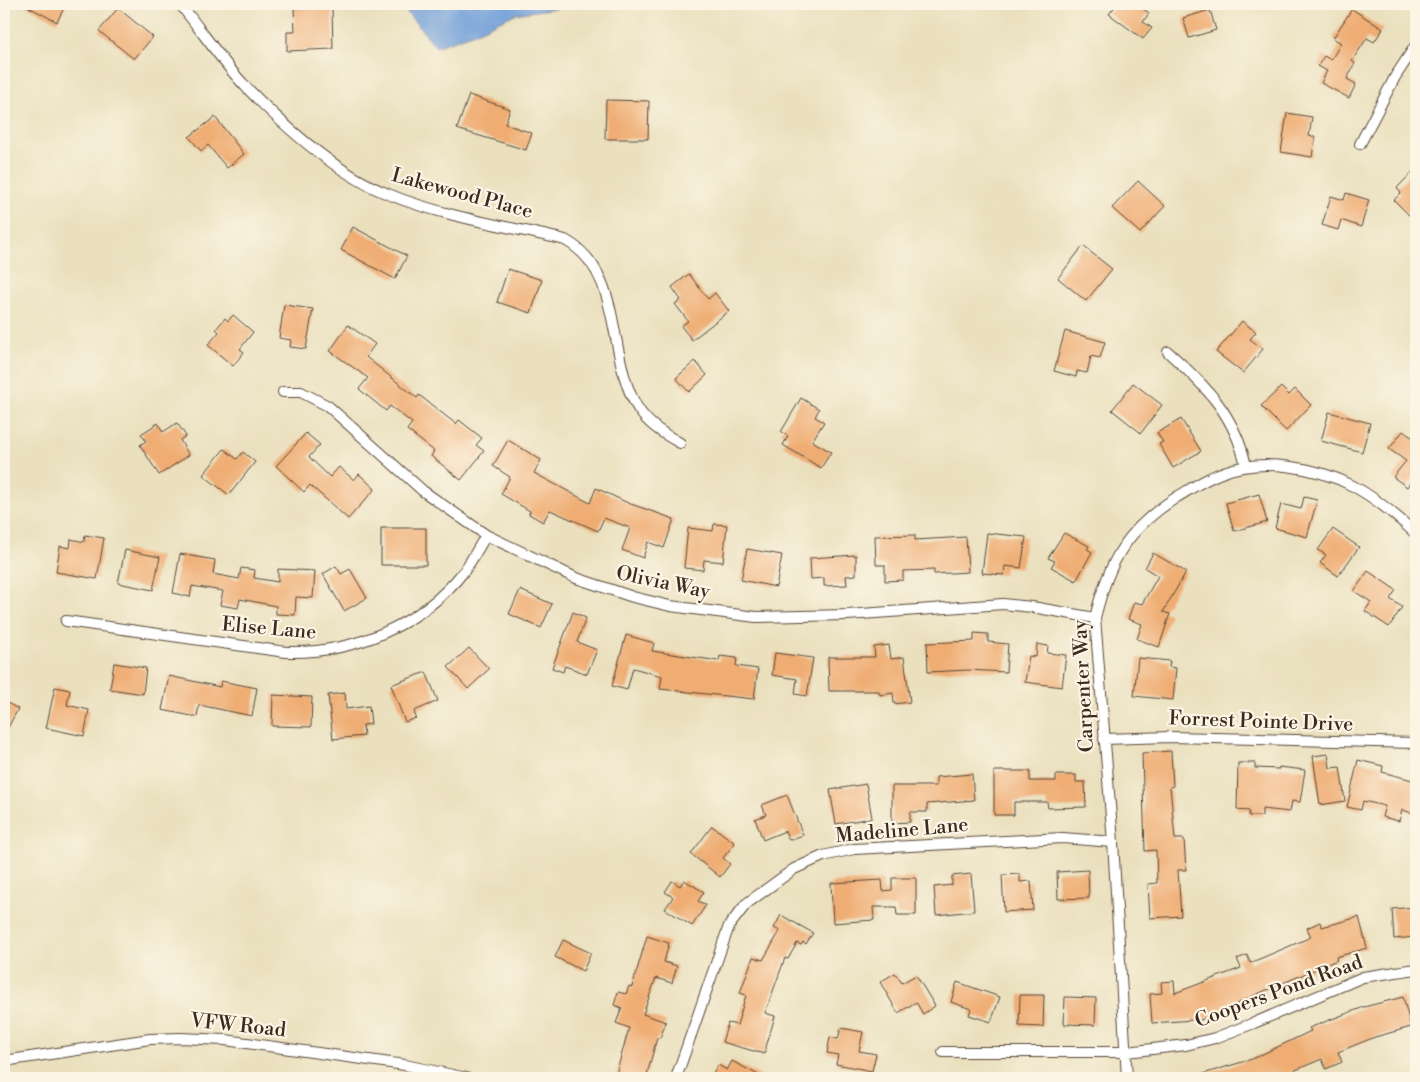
<svg xmlns="http://www.w3.org/2000/svg" width="1420" height="1082" viewBox="0 0 1420 1082" font-family="'Libre Bodoni',serif">
<rect width="100%" height="100%" fill="#fcf5e5"/>
<filter id="ink" filterUnits="userSpaceOnUse"><feTurbulence type="fractalNoise" baseFrequency=".02" numOctaves="2"/><feDisplacementMap in="SourceGraphic" scale="10" xChannelSelector="R" yChannelSelector="G"/><feConvolveMatrix kernelMatrix="1 2 1 2 8 2 1 2 1" color-interpolation-filters="sRGB"/></filter>
<filter id="wash" filterUnits="userSpaceOnUse"><feTurbulence type="fractalNoise" baseFrequency=".0096" numOctaves="4" result="noise"/><feDisplacementMap in="SourceGraphic" scale="20" xChannelSelector="R" yChannelSelector="G"/><feGaussianBlur stdDeviation="1.12" result="paint"/><feColorMatrix in="noise" values="0 0 0 0 0 0 0 0 0 0 0 0 0 0 0 0 0 1.4 0 .05"/><feComposite in="paint" operator="in"/></filter>
<g filter="url(#wash)">
<rect width="100%" height="100%" fill="#eae0be"/>
<!-- water -->
<path fill="#719fd9" stroke="#56647c" d="M400,4h185l-70,10 -43,20 -36,13z"/>
<g id="blocks">
<!-- building -->
<path fill="#efad73" d="M23,4h43l-9,18z
M1117,4h19l13,9 -6,9 9,6 -9,11 -34,-25z
M332,7l1,42 -46,2v-19h8l-1,-24z
M118,8l35,29 -19,22 -35,-28z
M1352,9l31,20 -9,13 -7,-4 -15,23 3,2 -8,16 9,5 -7,14 -28,-15 6,-12 -9,-5 6,-10 7,4 10,-17 -8,-5z
M1210,10l6,20 -27,8 -6,-20z
M469,95l41,14 -5,15 27,9 -6,17 -69,-21z
M606,100l43,1 -1,38h-43z
M1287,113l25,4 -3,19 6,1 -3,20 -31,-5z
M215,117l29,37 -17,14 -19,-23 -7,6 -12,-14z
M1416,168v54l-22,-22 7,-7 -4,-5z
M1138,181l27,25 -25,27 -28,-25z
M1346,193l23,7 -8,27 -20,-7 -3,10 -16,-5 9,-29 13,4z
M353,227l54,29 -12,23 -54,-29z
M1083,246l29,23 -26,32 -28,-23z
M508,269l34,11 -11,33 -34,-11z
M689,274l19,25 7,-6 14,18 -37,29 -11,-14 7,-5 -13,-17 6,-4 -9,-13z
M284,305l29,4 -7,40 -16,-2 1,-7 -12,-2z
M233,315l20,17 -13,17 4,3 -11,14 -25,-21 11,-13 -3,-3 9,-11 3,3z
M1242,321l14,11 -6,7 13,10 -20,24 -27,-21z
M348,325l27,19 -9,13 51,41 2,-3 37,29 3,-4 23,18 -6,7 8,6 -23,29 -30,-24 3,-5 -27,-21 5,-7 -22,-17 -4,5 -27,-22 9,-11 -38,-27z
M1065,331l40,11 -5,16 -9,-2 -4,17 -10,-2 -1,6 -22,-6z
M695,361l12,14 -18,17 -13,-14z
M1133,383l29,22 -21,28 -29,-23z
M1281,387l8,8 6,-6 16,16 -25,26 -25,-25z
M801,398l18,11 -4,8 9,5 -12,19 19,11 -10,16 -38,-23 5,-9 -7,-4z
M1329,412l41,11 -8,29 -41,-11z
M1181,419l20,32 -28,17 -14,-24 4,-2 -6,-9z
M158,423l5,9 14,-9 9,13 -6,4 9,15 -30,20 -19,-30 6,-4 -5,-7z
M1403,431l13,9v35l-9,12 -14,-10 13,-16 -17,-12z
M306,433l14,12 -11,12 21,20 9,-10 15,13 5,-6 16,15 -27,30 -38,-34 -6,7 -28,-26z
M508,440l33,20 -7,13 56,30 6,-15 32,15 46,16 -10,29 -16,-6 -5,16 -21,-8 8,-22 -26,-10 -6,13 -48,-21 -7,12 -14,-8 1,-3 -29,-17 9,-17 -17,-11z
M224,449l13,10 6,-7 12,10 -26,33 -26,-20z
M1259,494l8,28 -33,9 -8,-28z
M1304,497l13,3 -10,37 -32,-9 6,-24 20,5z
M714,524l13,1 -4,37 -19,-2 -1,10 -19,-2 4,-40 25,3z
M381,528h45v37h-45z
M1333,529l26,18 -21,29 -18,-13 6,-8 -8,-5z
M987,533l39,4 -5,31 -16,-2 -1,9 -22,-2z
M1064,533l25,13 -2,3 5,3 -16,29 -25,-14 4,-6 -7,-3z
M85,535l19,3 -7,41 -41,-7 4,-26 10,2 1,-9 13,3z
M915,535v5l51,-3 2,35 -34,2v-4l-31,1v9l-18,1v-16h-9l-1,-29z
M747,549l35,6 -6,32 -35,-7z
M125,550l35,7 -7,33 -35,-7z
M1153,553l33,19 -23,40 7,2 -11,33 -22,-8 5,-15 -14,-5 6,-17 8,2 16,-28 -13,-8z
M180,554l35,6 -2,14 26,5 2,-11 14,2 -1,8 24,4v-13l37,2 -2,27 -17,-1 -1,18 -19,-1v-8l-36,-7 -2,9 -18,-3 3,-14 -31,-5 -2,11 -17,-4z
M856,555v20l-10,1 1,9 -23,1v-8l-13,1 -1,-21z
M336,566l5,8 9,-5 17,29 -23,13 -21,-37z
M1368,571l28,19 -6,9 12,8 -13,20 -24,-16 6,-9 -17,-11z
M520,590l32,14 -11,24 -32,-14z
M573,612l13,6 -9,24 20,8 -10,24 -22,-8 -2,6 -11,-4z
M974,633l14,1v8l20,2 -2,28 -38,-2 -40,2 -1,-29 47,-2z
M626,635l28,8 -2,8 67,10 1,-5 17,2 -1,8 22,3 -4,30 -94,-10 2,-13 -29,-8 -6,22 -15,-4z
M1037,644l11,2 -1,7 19,2 -4,32 -37,-5 4,-26 7,1z
M889,645l2,14 13,-2 6,45 -16,2 -1,-11 -13,2 -1,-4h-50l-1,-34h47l-1,-10z
M469,648l20,21 -21,20 -20,-22z
M775,653l38,5 -6,38 -12,-2 2,-15 -25,-4z
M1138,658l32,3 -1,6 7,1 -3,32 -39,-4z
M114,663l32,5 -3,26 -33,-5z
M426,672l12,29 -24,10 2,7 -11,4 -14,-37z
M169,676l51,11 1,-6 36,7 -5,28 -53,-11 -2,12 -35,-7z
M55,687l15,3 -3,15 22,5 -5,26 -38,-8z
M345,693l1,16 23,-3 2,18 -8,1 1,11 -31,3 -5,-44z
M273,695l39,2 -1,30 -39,-1z
M4,701l14,8 -14,26z
M1171,751l2,35 -3,1 5,52h9l2,31h-8l3,46 -31,2 -2,-34 9,-1 -1,-33 -11,1 -3,-98z
M1328,754l2,14 10,-1 5,34 -25,4 -7,-49z
M1358,760l25,6 -1,6 34,9 -3,18 3,1v14l-14,-4 -3,11 -17,-4 3,-11 -22,-5 -2,9 -14,-3z
M1238,763h17v5l24,1v-2l26,3 -5,32 -8,-1 -2,11 -28,-3v7h-13v-5l-12,-1z
M994,771h36v10h26v-6h20v7h9l1,25 -38,1 -1,-6h-33v13h-20z
M972,774l2,26 -47,4v8h-17v10l-18,1v-37h44v-9z
M866,784l6,34 -36,6 -6,-34z
M787,795l16,40 -14,5 -4,-9 -22,9 -8,-21 11,-4 -4,-10z
M712,826l23,17 -12,15 7,6 -10,13 -29,-23z
M1088,870l1,28 -31,1 -1,-27z
M971,874l3,37 -38,4 -2,-28 18,-2v-9z
M1020,874v8l11,-1 2,29 -29,2 -2,-37z
M892,878h24v37h-19l-1,-8h-23l1,13 -41,3 -2,-40 51,-3 1,11 9,-1z
M684,880l20,12 -6,9 8,4 -14,21 -27,-17 8,-12 -8,-5 7,-11 8,5z
M1416,907v30l-22,2 -2,-30z
M781,915l32,18 -7,11 -3,-2 -2,3 -4,-2 -9,16 -3,-1 -20,55 10,3 -11,38 -42,-12 6,-19 9,2 9,-30 -6,-2 13,-36 10,3 17,-29 -6,-3z
M1359,917l8,31 -31,9 1,3 -89,38 -30,16 -24,8 -1,-2 -41,3 -2,-29 12,-1 -1,-11 13,-1 1,12 66,-25 -4,-9 10,-4 3,8 61,-26 -4,-9 13,-6 2,5z
M647,936l22,7 -5,19 13,4 -5,17 -16,-5 -13,36 23,8 -6,16h-3l-11,40h-15l-15,-4 13,-46 -13,-5 6,-15 -8,-3 4,-13 8,2 3,-8 3,1z
M563,940l28,13 -8,18 -28,-14z
M895,973l7,10 14,-8 19,31 -12,8 -7,-12 -18,11 -18,-31z
M957,982l43,15 -9,25 -22,-7 2,-6 -20,-7z
M1020,995h24l-1,32 -24,-1z
M1065,997l31,1 -1,27 -31,-1z
M1403,997l8,30 -36,10 -37,15 4,10 -16,7 -4,-10 -36,15 2,4h-91l-1,-2 56,-17 59,-28 -2,-3 23,-9 32,-12z
M841,1028l22,4 -4,19 17,3 -4,17 -36,-7 2,-9 -11,-2 3,-16 8,2z
M732,1061l32,17h-53l7,-13 9,5z"/>
</g>
</g>
<g filter="url(#ink)">
<use href="#blocks" fill-opacity="0" stroke="#554536" stroke-width="1"/>
<g fill="none" stroke-linecap="round" stroke-linejoin="round">
<defs>
<path id="minor" d="M180,4c22,27 42,58 66,83 39,40 91,87 142,107 56,23 119,32 177,46 61,33 40,118 74,170 10,15 25,24 41,33
M1360,144l35,-67 21,-32
M1168,352c38,34 67,63 78,114
M283,392h18l27,14 95,85 63,44 90,43 57,19 37,9 86,11 91,-2 156,-11 29,3 63,11
M66,621l220,31c67,2 136,-27 178,-81 8,-11 15,-24 22,-36
M1104,739l67,-2 245,6
M943,1052h184l59,-7 29,-7 39,-15 109,-46 53,-8
M4,1061l146,-22 30,-1 45,2 180,25 62,13
M676,1078l53,-152 17,-22 48,-35 29,-13 31,-7 209,-11 50,4
M1127,1078l-14,-236 -18,-224c14,-58 32,-89 82,-121 15,-9 31,-20 47,-25 39,-14 93,-5 129,14 23,12 45,31 63,48"/>
</defs>
<!-- minor casing -->
<use href="#minor" stroke="#554536" stroke-width="12"/>
<!-- minor -->
<use href="#minor" stroke="#fff" stroke-width="10"/>
</g>
</g>
<g text-anchor="middle" dominant-baseline="central" stroke-width="4.5" stroke-linejoin="round" paint-order="stroke">
<!-- street labels -->
<g font-size="20" fill="#3b2a1e" stroke="#fcf5e5">
<text transform="translate(462 194) rotate(15)">Lakewood Place</text>
<text transform="translate(663 583) rotate(12)">Olivia Way</text>
<text transform="translate(269 629) rotate(5)">Elise Lane</text>
<text transform="translate(1084 686) rotate(-93)">Carpenter Way</text>
<text transform="translate(1261 722) rotate(2)">Forrest Pointe Drive</text>
<text transform="translate(902 831) rotate(-5)">Madeline Lane</text>
<text transform="translate(1279 992) rotate(-20)">Coopers Pond Road</text>
<text transform="translate(238 1026) rotate(6)">VFW Road</text>
</g>
</g>
<!-- margin -->
<rect width="1420" height="1082" fill="none" stroke="#fcf5e5" stroke-width="20"/>
</svg>
